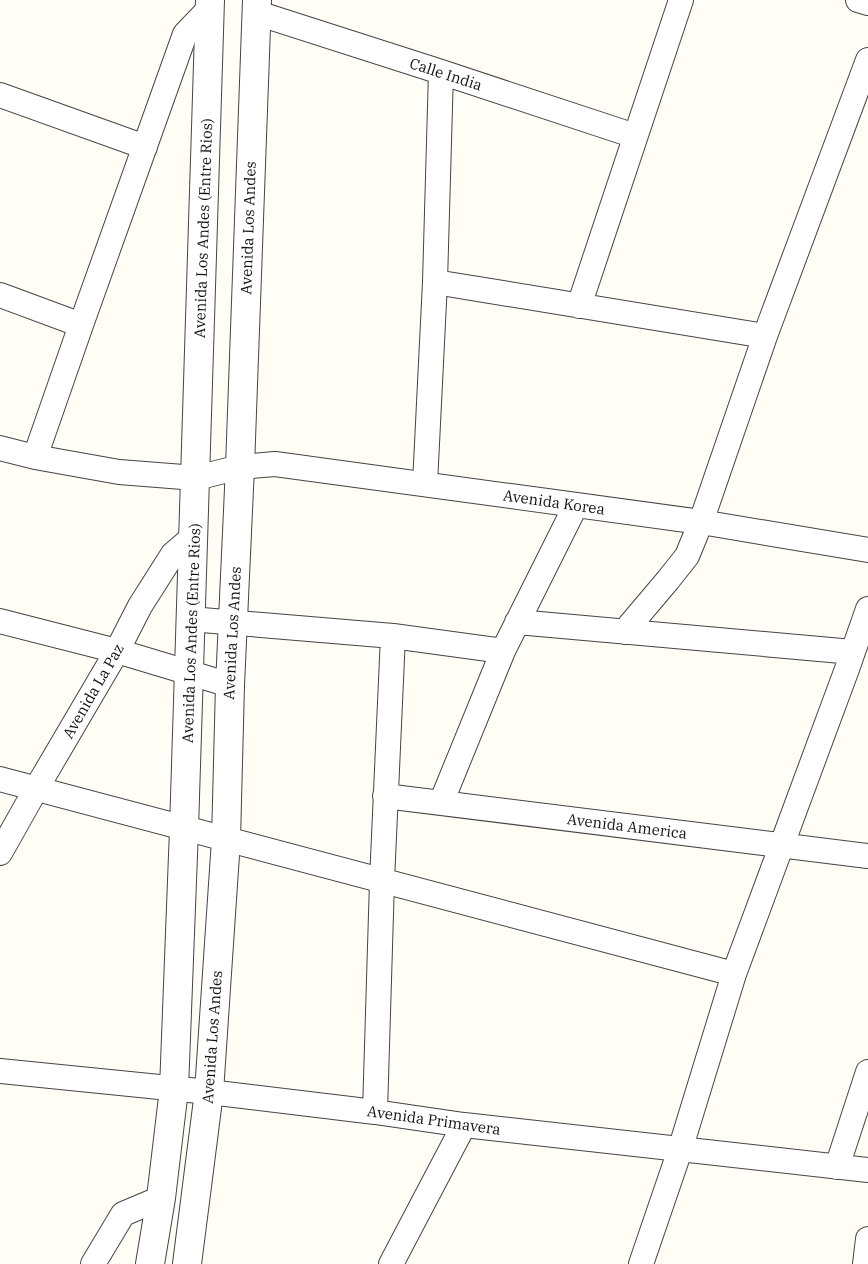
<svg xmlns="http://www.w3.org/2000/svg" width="868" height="1264" viewBox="0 0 868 1264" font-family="'IBM Plex Serif',serif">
<rect width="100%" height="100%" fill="#fffdf5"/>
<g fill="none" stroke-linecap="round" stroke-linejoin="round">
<defs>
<path id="minor" d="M858,0l10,3
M257,13l184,59 194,64
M0,95l145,52
M435,282l330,54
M0,295l81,30
M579,306l102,-306
M0,448l35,9 84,15 77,6 44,-11 35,-3 426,58 167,28
M35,457l46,-132 104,-291 25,-26
M425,484l10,-202 6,-210
M190,619l203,17 110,15
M0,621l117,30 113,34
M517,622l336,30
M624,632l44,-52 19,-24 14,-34 64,-186 103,-276
M0,779l734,195
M385,796l483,60
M441,803l62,-152 73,-146
M0,853l36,-64 81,-138 23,-45 33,-52 21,-18
M0,1071l209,21 166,20 89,13 404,45
M375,1112l7,-231 11,-245
M837,1167l31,-95
M93,1264l30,-50 38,-16
M391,1264l73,-139
M641,1264l39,-114 54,-176 113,-305 21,-60
M865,1264l3,-25"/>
<path id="tertiary" d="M150,1264l11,-66 13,-109 10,-260 26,-829
M187,1264l22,-172 17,-252 4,-155 10,-218 17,-467"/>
</defs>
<!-- minor casing -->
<use href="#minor" stroke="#444" stroke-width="26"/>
<!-- tertiary casing -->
<use href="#tertiary" stroke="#444" stroke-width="30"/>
<!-- minor -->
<use href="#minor" stroke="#fff" stroke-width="24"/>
<!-- tertiary -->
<use href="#tertiary" stroke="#fff" stroke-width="28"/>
</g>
<g text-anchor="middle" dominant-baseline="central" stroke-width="5" stroke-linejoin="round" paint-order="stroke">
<!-- street labels -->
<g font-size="15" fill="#111" stroke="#fff">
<text transform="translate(446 74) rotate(18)">Calle India</text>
<text transform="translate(203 228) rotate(-88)">Avenida Los Andes (Entre Rios)</text>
<text transform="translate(248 228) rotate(-88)">Avenida Los Andes</text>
<text transform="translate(554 502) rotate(8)">Avenida Korea</text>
<text transform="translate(191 633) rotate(-88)">Avenida Los Andes (Entre Rios)</text>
<text transform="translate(232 633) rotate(-87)">Avenida Los Andes</text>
<text transform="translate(93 691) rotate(-60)">Avenida La Paz</text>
<text transform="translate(627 826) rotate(7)">Avenida America</text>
<text transform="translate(212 1037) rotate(-86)">Avenida Los Andes</text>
<text transform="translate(434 1120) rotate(8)">Avenida Primavera</text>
</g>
</g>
</svg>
